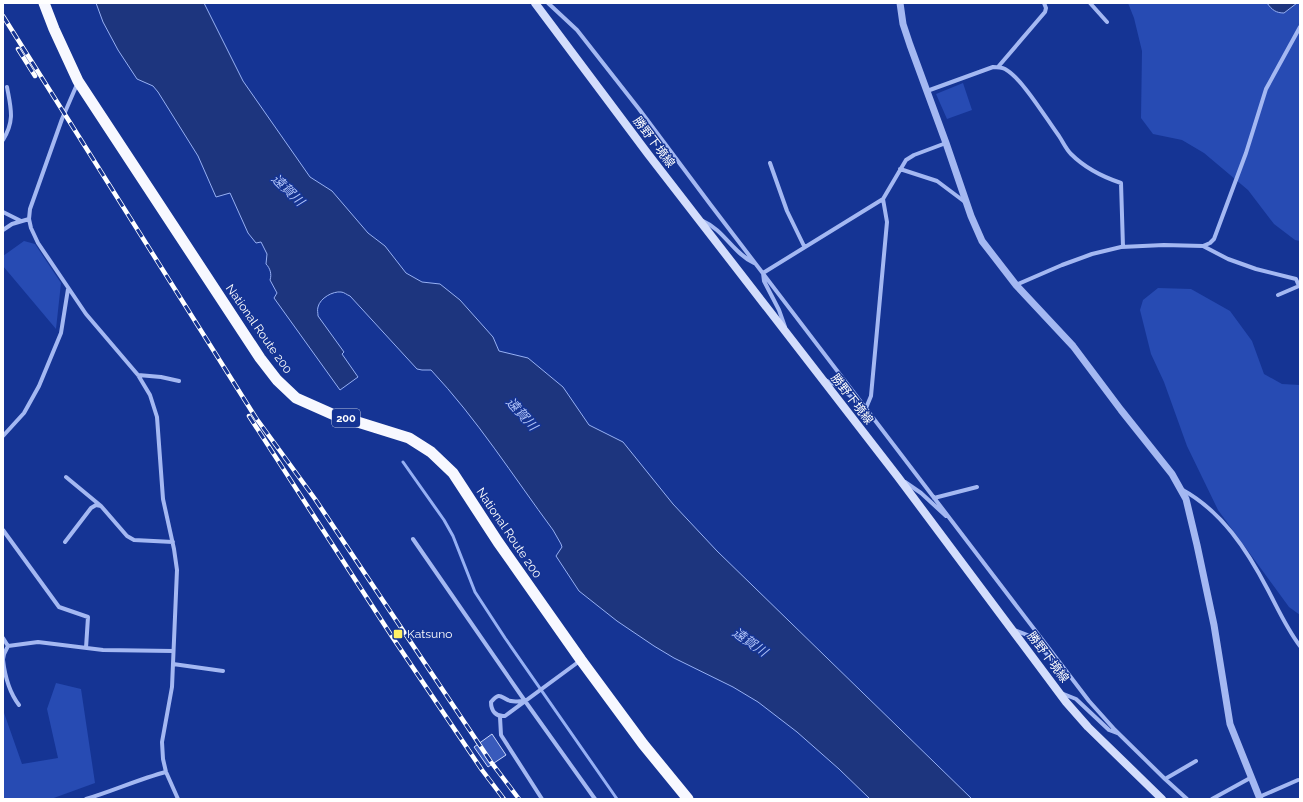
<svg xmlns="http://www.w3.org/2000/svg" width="1303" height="802" viewBox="0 0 1303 802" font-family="Raleway,'Noto Sans JP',sans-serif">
<rect width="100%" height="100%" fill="#153494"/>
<!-- green -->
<path fill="#274bb3" d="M1128,3h172v238l-5,-1 -21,-16 -26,-34 -44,-37 -22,-13 -29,-6 -12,-16 1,-67 -8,-33z
M963,83l9,27 -25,9 -11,-25z
M24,241l11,3 26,39 -5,46 -53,-63v-10z
M1158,288l33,1 39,22 22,30 12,33 18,10 18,1v230l-11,-8 -71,-97 -31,-64 -23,-64 -13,-28 -11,-44 3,-10z
M56,683l25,6 14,94 -44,16h-48v-89l19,54 36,-6 -11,-49z"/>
<!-- water -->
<path fill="#1d357e" stroke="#96b0f4" d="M96,3h108l39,78 67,96 22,14 36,42 17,13 21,27 16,9 18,2 20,16 33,37 6,14 29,7 35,29 26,38 34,17 50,62 44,47 255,248h-102l-31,-30 -42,-37 -39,-30 -25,-15 -59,-29 -20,-12 -37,-25 -38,-30 -23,-35 6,-9 -1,-3 -8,-14c-40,-54 -76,-111 -122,-160h-9l-5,-1 -67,-73c-3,-1 -6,-4 -9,-4 -8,-1 -21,6 -23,15 -1,3 0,6 0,9l26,36 -2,2 16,23 -18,13 -66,-92 3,-5 -7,-13c2,-6 0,-12 -4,-16l1,-10 -6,-12 -5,1 -8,-10 -18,-40 -14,4 -18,-41 -40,-64 -5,-6 -16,-7 -19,-29 -15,-28z
M1267,3h30l-13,10c-8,0 -12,-3 -17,-10z"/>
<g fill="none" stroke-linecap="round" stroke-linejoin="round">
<!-- stream -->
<path stroke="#96b0f4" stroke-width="3" d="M403,462l41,58 9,16 22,56 30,46 112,161"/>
</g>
<!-- building -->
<path fill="#395abb" stroke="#cbd8fc" d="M492,734l14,21 -18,12 -14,-20z"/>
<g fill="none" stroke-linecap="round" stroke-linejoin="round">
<!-- minor -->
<path stroke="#a4b8f2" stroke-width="4" d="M548,3l29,27 62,79 71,95 379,497 26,29 50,49 31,-18
M1090,3l17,19
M998,67l47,-55 1,-4 -2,-5
M78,82l-16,37 -32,90 -1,10 2,9 7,15 48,71 52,61 12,20 7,22 6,82 11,50 3,21 -5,117 -10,55 1,17 3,13 12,27
M927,91l66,-24c5,0 8,0 12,2 17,9 42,51 54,67 4,6 7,13 12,18 14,14 32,23 50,29l2,64
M3,140c12,-20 8,-31 4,-53
M770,163l17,48 17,35
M900,169l37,12 28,21
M3,212l18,9
M703,221c21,9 30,32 51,42
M3,230l9,-6 17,-5
M1203,246l25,13 28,10 40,10 3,7 -21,9
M1016,285l46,-20 30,-11 29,-7 43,-2 39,1 7,-3 4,-4 32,-86 20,-64 34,-62
M785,327l-6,-17 -15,-29 -1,-8 120,-74 23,-39 8,-5 32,-12
M138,375l23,2 18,4
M825,380l11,5 30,23 5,-12 16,-174 -4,-23
M3,436l21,-23 15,-27 22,-53 7,-44
M66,477l35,29
M905,482l16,11 25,23
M1181,489c41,22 66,61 87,101 10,19 19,39 32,56
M934,498l43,-11
M3,530l56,77 29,10 -2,31
M413,539l112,162 70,98
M65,542l26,-34 5,-3 5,1 26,30 7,4 39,2
M1014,630l16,6 23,25 7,5
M3,638l5,8 30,-4 65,8 70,1
M3,659l1,-5 4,-8
M3,660c2,17 6,32 16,45
M173,664l50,7
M1061,693l15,6 33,31 8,3
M525,701c-5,0 -10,1 -14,0 -10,-2 -10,-11 -20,1 0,9 5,15 14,14l76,-56
M500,717l1,18 41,64
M1165,779l22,20
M1259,797l39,-17
M86,799c27,-8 53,-20 80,-27
M1212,799l40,-22"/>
<!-- tertiary -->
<path stroke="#a4b8f2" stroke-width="7" d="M900,3l3,21 7,21 36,98 25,73 11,25 34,44 57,61 48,64 51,64 14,25 11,46 17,80 16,99 30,75"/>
<!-- secondary -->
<path stroke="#d3ddfc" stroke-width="8" d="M535,3l113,151 250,323 168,225 22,25 74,72"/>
<!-- trunk -->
<path stroke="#f7f8ff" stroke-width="11" d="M44,3l10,26 24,52 182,277 17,22 19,18 36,16 77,24 22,14 22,21 45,69 83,118 62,84 45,55"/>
<defs>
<path id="rail" d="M3,16l253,402 59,81 176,263 28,37
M18,49l17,27
M249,416l144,222 89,132 22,29"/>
</defs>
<!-- rail casing -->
<use href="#rail" stroke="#fff" stroke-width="4.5"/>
<!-- rail -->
<use href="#rail" stroke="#153494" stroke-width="3" stroke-dasharray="9" stroke-linecap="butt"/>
</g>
<!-- markers -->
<rect fill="#fff065" stroke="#153494" stroke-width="1.5" x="393" y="629" width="10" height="10" rx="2"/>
<g text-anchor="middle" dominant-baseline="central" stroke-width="3" stroke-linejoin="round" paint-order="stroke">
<!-- shield labels -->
<rect fill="#153494" stroke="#b9c2df" stroke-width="1" x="332" y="409" width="28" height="18" rx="3"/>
<g font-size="11" font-weight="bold" fill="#fff">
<text x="346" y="418">200</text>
</g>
<!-- street labels -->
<g font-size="12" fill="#fff" stroke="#153494">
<text transform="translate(654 142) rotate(53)">勝野下境線</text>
<text transform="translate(259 329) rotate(55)">National Route 200</text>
<text transform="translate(852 399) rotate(52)">勝野下境線</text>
<text transform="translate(509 533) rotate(56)">National Route 200</text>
<text transform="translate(1048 657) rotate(53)">勝野下境線</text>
</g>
<!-- poi labels -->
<g font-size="12" fill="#fff" stroke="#153494" text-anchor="start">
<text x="407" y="634">Katsuno</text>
</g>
<!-- water labels -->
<g font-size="13" font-style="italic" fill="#b0c3f8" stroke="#153494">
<text transform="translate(288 190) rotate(44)">遠賀川</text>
<text transform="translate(522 414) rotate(48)">遠賀川</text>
<text transform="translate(750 642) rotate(35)">遠賀川</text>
</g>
</g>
<!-- border -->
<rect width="1303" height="802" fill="none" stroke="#ffffff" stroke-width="8"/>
</svg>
